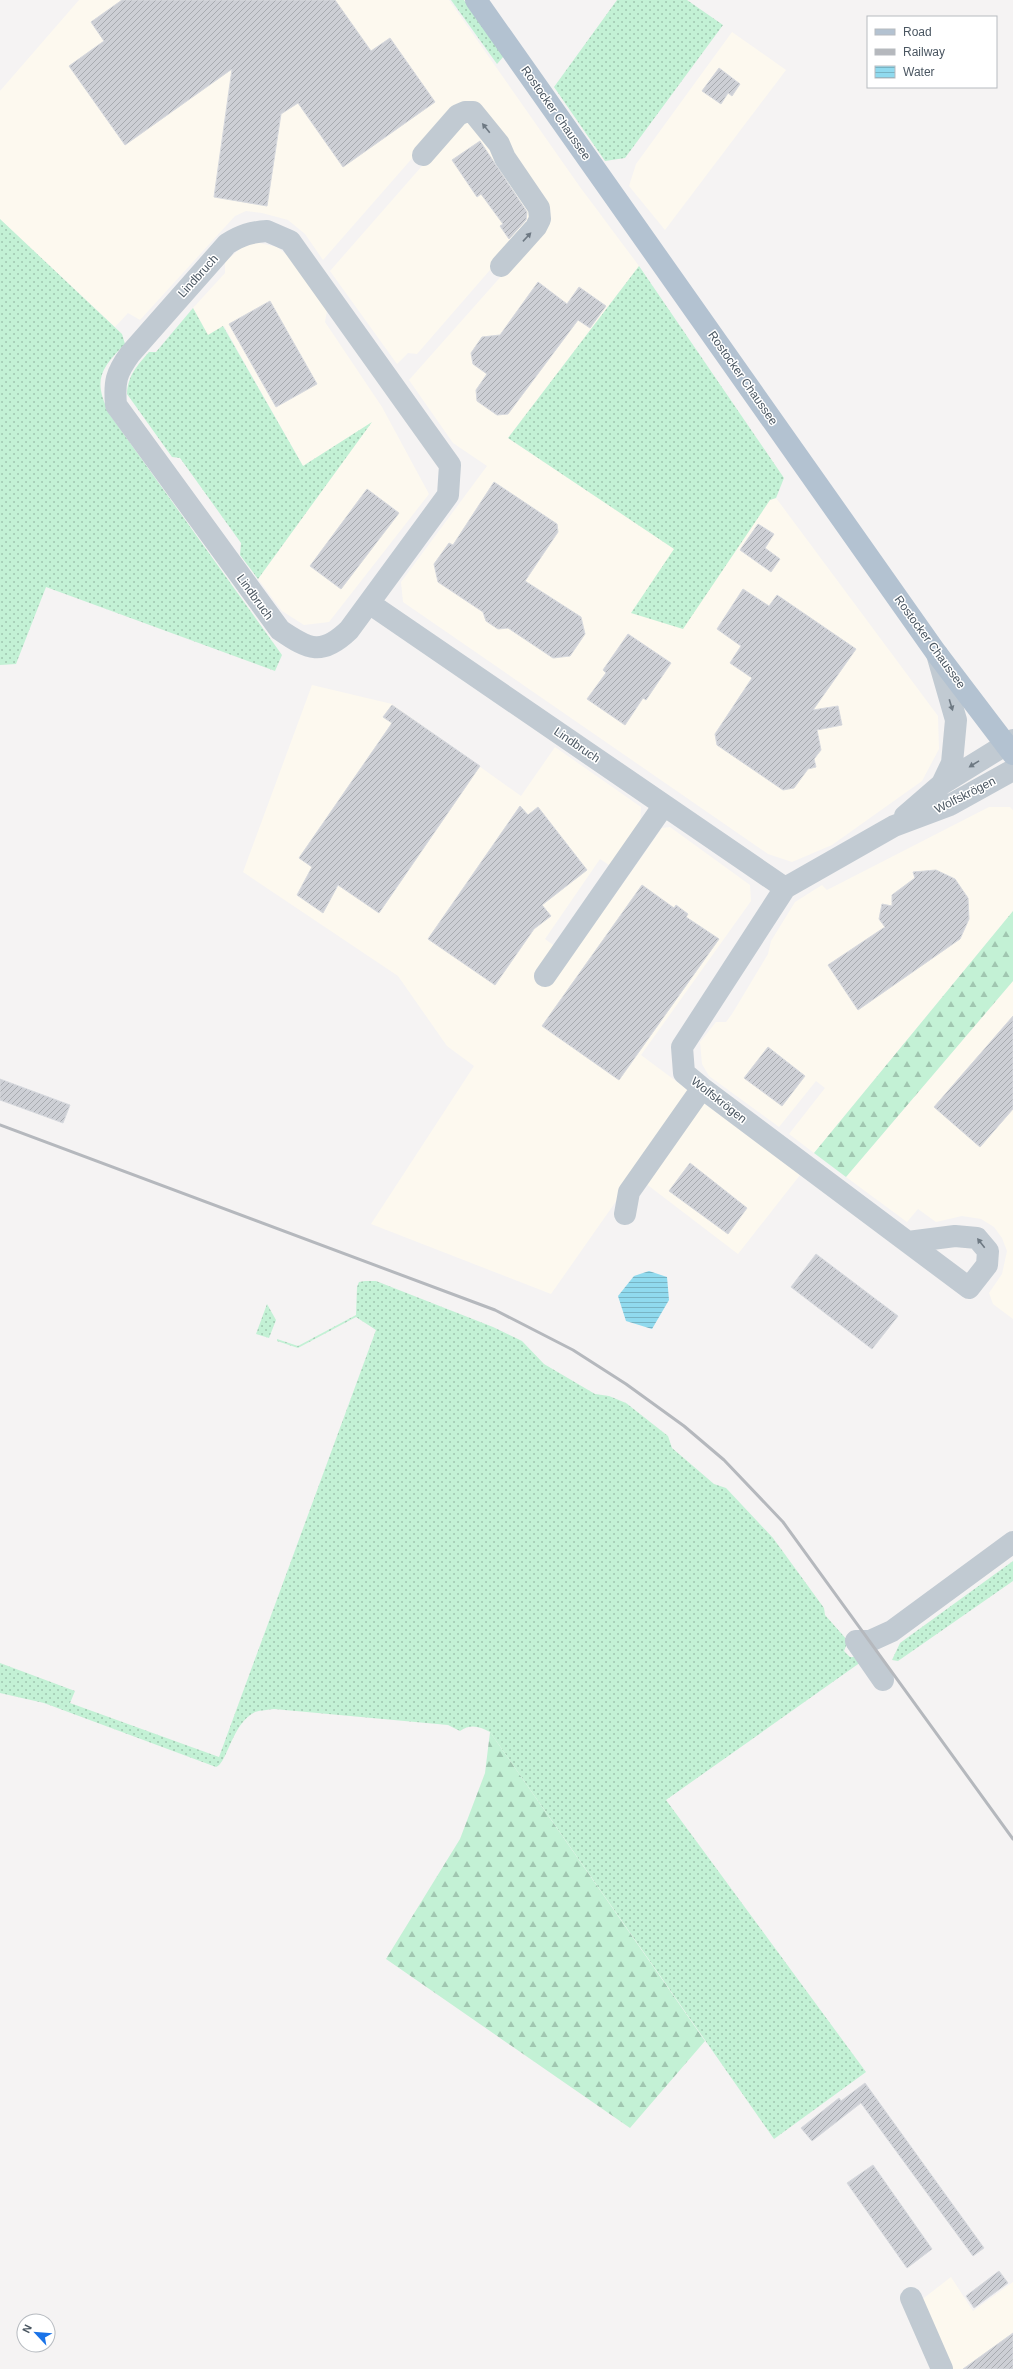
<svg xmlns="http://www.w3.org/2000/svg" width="1013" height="2369" viewBox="0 0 1013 2369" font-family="Arial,sans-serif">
<defs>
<pattern id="grass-dots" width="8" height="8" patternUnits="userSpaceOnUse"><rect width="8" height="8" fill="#c3f1d5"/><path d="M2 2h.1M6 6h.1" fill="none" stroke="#a0c6b0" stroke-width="1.8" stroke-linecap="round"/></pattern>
<pattern id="forest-firs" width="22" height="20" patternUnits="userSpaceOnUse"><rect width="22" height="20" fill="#c3f1d5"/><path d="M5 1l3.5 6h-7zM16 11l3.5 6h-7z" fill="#a0c6b0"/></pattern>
<pattern id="water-rules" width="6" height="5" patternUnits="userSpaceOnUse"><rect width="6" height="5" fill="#90daee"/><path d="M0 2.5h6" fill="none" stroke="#78b4c4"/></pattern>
<pattern id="building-hatch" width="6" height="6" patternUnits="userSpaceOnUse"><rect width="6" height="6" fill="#cdcfd5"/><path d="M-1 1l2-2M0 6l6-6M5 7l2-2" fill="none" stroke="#a8abb0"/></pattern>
</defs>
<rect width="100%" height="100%" fill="#f5f3f3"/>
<!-- commercial -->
<path fill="#fdf9ef" d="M79,0h370l131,187 59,79 -131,172 167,111 -43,64 138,-113 6,-2 162,218 1,33 -17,32 -90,64 -40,17 -24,-8 -365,-252 -2,-20 86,-116 -34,-23 -44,-63 103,-116 -9,-9 -86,99 -9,-1 -11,11 -67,-93 106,-121 -7,-11 -106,121 -18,-26 -17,-14 -26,-7 -16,-2 -11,5 -95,104 -12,-7 -13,14 -115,-108v-128z
M732,32l54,38 -121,160 -36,-44 7,-22z
M255,242l22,5 11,9 39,55 -2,11 57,85 47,87 -100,128 -25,3 -22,-14 -24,-32 113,-156 -68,43 -79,-140 -16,9 -15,-27 32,-35v-11l16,-14z
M312,685l80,19 129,92 34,-49 86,60 -1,20 -28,40 -12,-8 -55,80 11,8 -3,36 109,-155 8,-1 80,58 1,16 -110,154 51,38 -141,201 -180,-70 103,-158 -27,-20 -49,-70 -155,-104z
M989,807h21l3,3v101l-199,242 -25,-19 36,-46 -9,-7 -37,46 -70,-51 -7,-12 -2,-22 16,-20h10l6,-8 36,-60 3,-13 24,-39 27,-17 5,5z
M1013,981v338l-20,-15 -4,-11 13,-19 5,-23 -5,-13 -8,-11 -13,-8 -19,-3 -26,6 -18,-13 -11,13 -61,-45z
M701,1101l99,74 -62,79 -93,-71z
M951,2277l22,34 40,-29v87h-60l-33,-68z"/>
<!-- grass -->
<path fill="url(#grass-dots)" d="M451,0h13l40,56 -7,8z
M617,0h70l36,25 -98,133 -20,3 -51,-74z
M0,219l122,115 3,10c-26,26 -32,37 -15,71l172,240 -7,16 -229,-84 -30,77 -16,1z
M639,266l145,212 -8,20 -6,2 -87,129 -52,-16 43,-64 -166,-111z
M193,308l15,27 15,-9 80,140 69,-44 -114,157 -18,-24 1,-12 -61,-85 -8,-1 -45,-63c1,-19 10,-28 22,-42h7z
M365,1281h11l117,46 29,14 22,23 51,30 14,2 17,7 42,33 4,12 42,36 12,4 47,50 51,70 1,7 23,26 -4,10 6,6h7l4,5 -195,138 200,272 -92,67 -284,-407c-11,-6 -20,-8 -30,-1l-12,-6 -174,-16c-6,1 -13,1 -19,3 -23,11 -28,52 -39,55l-172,-64 -44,-10v-30l75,28 -5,12 149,54 157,-427 -20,-13 -58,31 -21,-7v-2l21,7 58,-31 1,-28 2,-5z
M267,1304l9,16 -7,18 -13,-4z
M1013,1561v20l-115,80 -6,-1 8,-17z"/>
<!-- forest -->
<path fill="url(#forest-firs)" d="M1013,911v70l-167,196 -32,-24z
M490,1732l215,309 -75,87 -244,-169 74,-120 25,-66z"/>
<!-- water -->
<path fill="url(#water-rules)" d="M649,1271l18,6 2,23 -17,29 -26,-8 -8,-25 16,-20z"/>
<!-- building -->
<path fill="url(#building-hatch)" stroke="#d7d9de" d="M122,0h213l36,51 19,-13 45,64 -92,65 -45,-64 -17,11 -14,92 -53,-9 18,-128 -107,76 -56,-79 35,-25 -13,-19z
M719,68l21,16 -8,12 -4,-3 -7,11 -19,-13z
M480,141l47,71 -1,8 -17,19 -9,-13 3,-2 -22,-30 -4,3 -25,-37z
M538,282l29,22 12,-17 27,19 -16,22 -12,-8 -70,94 -11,1 -20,-14 -1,-11 11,-16 -14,-10 -2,-11 11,-16 18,-2z
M270,301l47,83 -41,23 -47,-83z
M494,482l63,42 1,8 -33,49 56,36 4,17 -15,22 -17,2 -45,-30 -10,1 -12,-8 -3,-9 -45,-30 -4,-18 15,-21 4,2z
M367,489l32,24 -58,76 -31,-23z
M758,524l16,10 -9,14 15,11 -9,13 -31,-22z
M743,589l26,17 8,-11 79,54 -43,61 25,-4 4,19 -25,5 4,20 -7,9 2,8 -8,2 -14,19 -11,2 -66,-45 -2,-11 37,-56 -22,-15 11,-17 -24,-17z
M628,634l43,29 -25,37 -3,-2 -18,27 -38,-26 19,-26 -3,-3z
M392,705l88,61 -101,147 -41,-28 -15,28 -26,-18 15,-28 -13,-9 93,-135 -9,-6z
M520,806l8,9 10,-8 49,63 -45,35 9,11 -17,13 -39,56 -67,-46z
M936,870l19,9 13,19 1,21 -9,20 -102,71 -30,-45 57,-38 -6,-8 3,-15 10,2v-11l23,-17 -2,-6z
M642,885l32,23 2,-3 12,9 -2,3 33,22 -100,141 -77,-54z
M1013,1016v93l-33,38 -46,-40z
M768,1047l37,29 -23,30 -38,-28z
M0,1079l70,26 -7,18 -63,-23z
M690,1163l57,45 -19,26 -59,-43z
M816,1254l82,62 -26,33 -81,-62z
M865,2083l119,165 -11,8 -112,-153 -49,38 -11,-13 38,-30 2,3z
M873,2165l59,84 -25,19 -60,-85z
M999,2271l9,12 -34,25 -8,-12z
M1013,2333v36h-50z"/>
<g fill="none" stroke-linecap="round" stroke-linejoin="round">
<!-- minor -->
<path stroke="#c1cad2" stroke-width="22" d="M423,155l35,-40 7,-3h8l26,32 6,14 34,50 1,11 -4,8 -35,39
M267,231l23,10 160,224 -2,30 -99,135c-27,26 -40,20 -69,0l-164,-225c-2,-23 0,-32 14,-51l97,-110c14,-9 24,-12 40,-13z
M369,603l416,285
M937,654l19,66 -4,43 -10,21
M905,816l37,-32 71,-44
M545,976l119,-171
M625,1214l4,-22 73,-104
M908,1242l47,-6 22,2 11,13 -1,14 -18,23 -267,-200 -18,-15 -2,-26 103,-159 109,-62 56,-21 63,-35
M856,1641h14l22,-10 121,-89
M856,1641l27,39
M911,2298l31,71"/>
<!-- major -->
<path stroke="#b3c2d1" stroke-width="22" d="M476,0l461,654 76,100"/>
<!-- rail -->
<path stroke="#b5b8bd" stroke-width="3" d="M0,1125l495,185 78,40 53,34 58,42 40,34 59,62 230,317"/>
</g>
<!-- one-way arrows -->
<defs><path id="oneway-solid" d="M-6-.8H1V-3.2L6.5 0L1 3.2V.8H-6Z"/></defs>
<g fill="#6e7983">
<use href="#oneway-solid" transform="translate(486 128) rotate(-129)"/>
<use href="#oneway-solid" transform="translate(527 237) rotate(-47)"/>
<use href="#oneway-solid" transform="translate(951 705) rotate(73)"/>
<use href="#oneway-solid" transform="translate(974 764) rotate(148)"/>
<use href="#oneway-solid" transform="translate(981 1243) rotate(-128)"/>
</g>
<g text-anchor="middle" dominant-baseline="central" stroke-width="3" stroke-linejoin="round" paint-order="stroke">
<!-- street labels -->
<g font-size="12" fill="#4a5661" stroke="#fff">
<text transform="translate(556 113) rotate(55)">Rostocker Chaussee</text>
<text transform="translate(198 276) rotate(-48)">Lindbruch</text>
<text transform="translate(743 378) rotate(55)">Rostocker Chaussee</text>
<text transform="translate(255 597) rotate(54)">Lindbruch</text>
<text transform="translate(930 642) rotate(54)">Rostocker Chaussee</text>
<text transform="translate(577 745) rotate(34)">Lindbruch</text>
<text transform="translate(965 795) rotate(-27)">Wolfskrögen</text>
<text transform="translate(719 1100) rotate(38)">Wolfskrögen</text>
</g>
</g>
<!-- legend -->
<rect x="867" y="16" width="130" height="72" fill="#ffffff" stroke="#b7bbc0"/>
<rect x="875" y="29" width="20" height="6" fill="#b3c2d1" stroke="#b7bbc0"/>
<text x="903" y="36" font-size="12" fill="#4a5661">Road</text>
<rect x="875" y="49" width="20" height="6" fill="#b5b8bd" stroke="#b7bbc0"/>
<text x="903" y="56" font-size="12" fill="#4a5661">Railway</text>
<rect x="875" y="66" width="20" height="12" fill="url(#water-rules)" stroke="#b7bbc0"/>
<text x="903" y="76" font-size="12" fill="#4a5661">Water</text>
<!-- north arrow -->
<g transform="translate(36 2333) rotate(296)"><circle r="19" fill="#ffffff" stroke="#b7bbc0"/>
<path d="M0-3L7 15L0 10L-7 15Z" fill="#1a73e8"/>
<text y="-6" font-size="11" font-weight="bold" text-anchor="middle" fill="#4a5661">N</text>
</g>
</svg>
